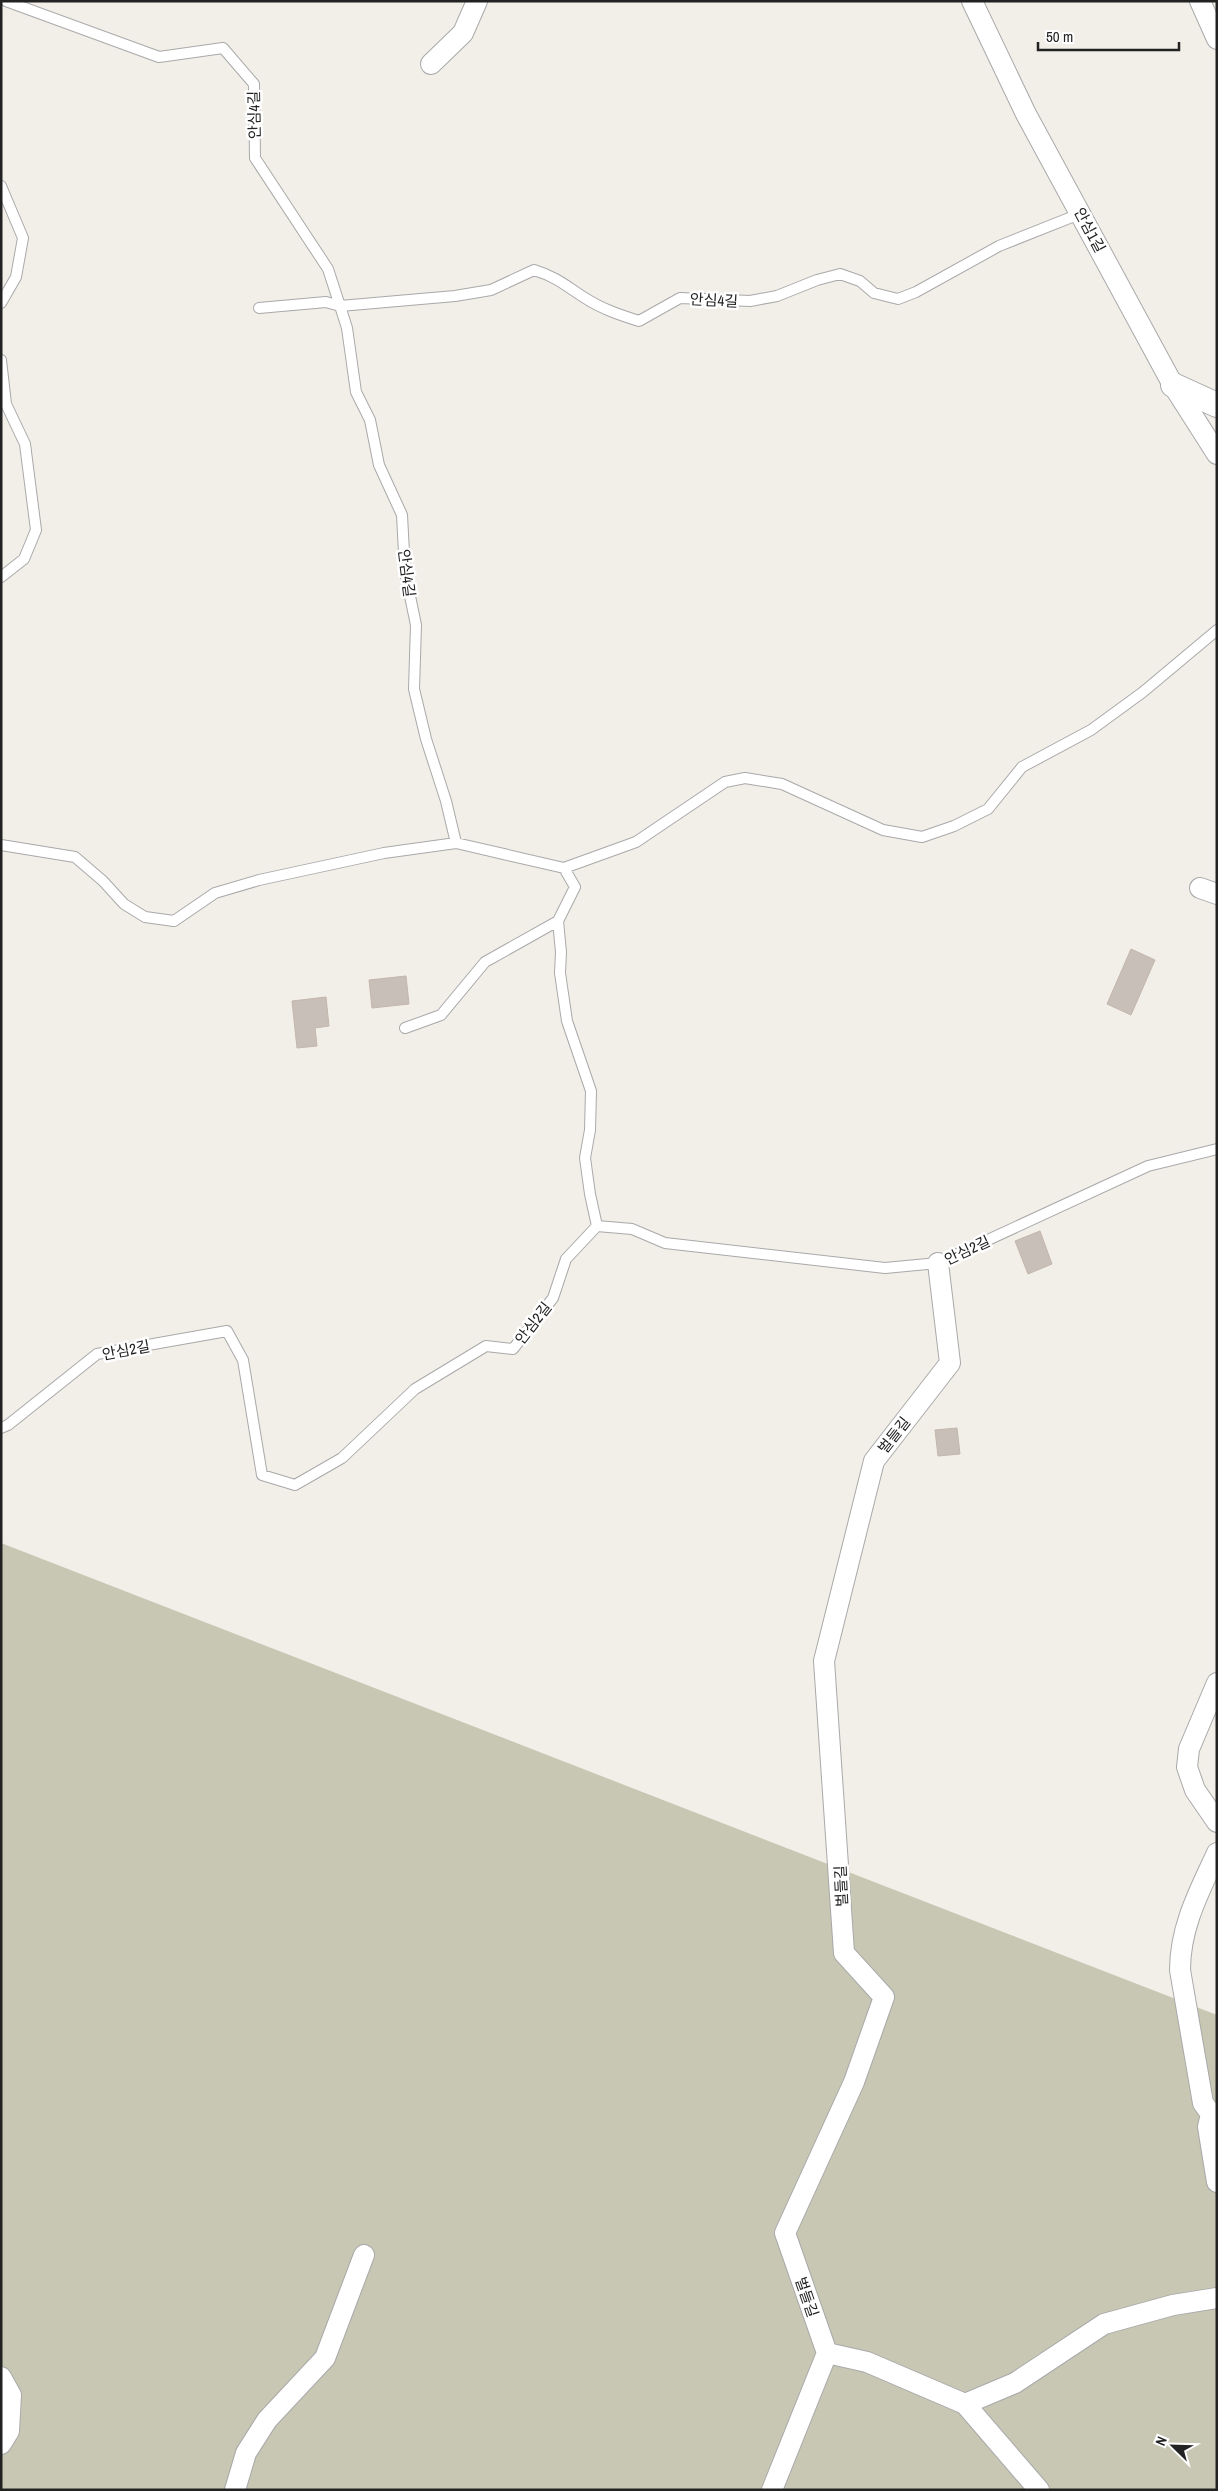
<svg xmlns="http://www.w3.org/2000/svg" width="1218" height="2491" viewBox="0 0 1218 2491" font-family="'Archivo Narrow','Noto Sans KR',sans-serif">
<rect width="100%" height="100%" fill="#f2efe9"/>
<!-- construction -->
<path fill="#c7c7b4" d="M1,1543l1216,472v475h-1216z"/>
<!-- building -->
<path fill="#c7bfb8" stroke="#c4b6ab" d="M1131,949l24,11 -24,55 -24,-11z
M406,976l3,28 -37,4 -3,-28z
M326,997l3,29 -14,2 2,18 -20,2 -5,-47z
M1040,1231l12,33 -24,10 -13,-33z
M957,1428l3,26 -22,2 -3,-26z"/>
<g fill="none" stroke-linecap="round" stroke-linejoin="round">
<defs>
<path id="service" d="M6,1l153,56 64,-9 31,36 1,74 73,111 12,37
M1,186l22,52 -7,39 -15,26
M259,308l67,-6 14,4
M1,360l5,44 19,40 11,86 -12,29 -23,18
M456,843l-10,-42 -20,-62 -12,-50 2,-64 -11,-53 -3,-57 -23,-50 -9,-45 -14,-28 -9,-64 -7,-22 115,-10 36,-6 43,-20c23,7 32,16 51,28 17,11 35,17 54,23l41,-23 70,3 27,-5 40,-16 23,-6 20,7 14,12 24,6 18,-7 83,-46 83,-33
M1,845l74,12 28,24 21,23 21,13 29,4 41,-28 44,-13 125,-27 72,-10 108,25 72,-26 89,-60 20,-4 37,6 101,46 39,7 32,-11 34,-17 34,-42 69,-37 52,-38 74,-62
M564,868l11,19 -17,34 3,31 -1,21 7,48 24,70 -1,39 -5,28 5,36 7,32
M405,1028l36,-13 44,-53 73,-41
M1,1428l7,-3 89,-71 130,-23 16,29 19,115 33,10 47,-27 73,-69 71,-43 27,3 40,-51 13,-39 31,-33 35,3 33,14 220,25 53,-5 210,-97 69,-17"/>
<path id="minor" d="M972,1l54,113 147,271 44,69
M1200,1l17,38
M431,64l32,-31 14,-32
M1200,888l17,6
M1217,1683l-28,66 -2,18 8,23 22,32
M1217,1853c-18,39 -37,74 -37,117l23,133 8,11 -3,13 9,55
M827,2353l40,9 98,42 74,86
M1,2377l10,18 -2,36 -8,13
M965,2404l50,-21 89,-59 69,-19 44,-7
M235,2490l11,-37 21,-33 58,-62 39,-103
M772,2490l55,-137 -42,-120 69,-151 30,-85 -40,-44 -20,-292 50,-200 76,-98 -12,-100"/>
<path id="tertiary" d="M1173,385l44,20"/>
</defs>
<!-- service casing -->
<use href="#service" stroke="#a9a9a9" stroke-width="12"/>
<!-- minor casing -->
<use href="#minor" stroke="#a9a9a9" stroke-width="22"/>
<!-- tertiary casing -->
<use href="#tertiary" stroke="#a9a9a9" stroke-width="26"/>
<!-- service -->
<use href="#service" stroke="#fff" stroke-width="10"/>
<!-- minor -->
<use href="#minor" stroke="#fff" stroke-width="20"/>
<!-- tertiary -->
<use href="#tertiary" stroke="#fff" stroke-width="24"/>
</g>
<g text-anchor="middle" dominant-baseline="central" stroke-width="5" stroke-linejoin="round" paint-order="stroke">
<!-- street labels -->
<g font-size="15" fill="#222" stroke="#fff">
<text transform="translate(254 115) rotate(-91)">안심4길</text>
<text transform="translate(1090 230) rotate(62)">안심1길</text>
<text transform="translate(714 300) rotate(3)">안심4길</text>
<text transform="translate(407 573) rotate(83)">안심4길</text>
<text transform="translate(967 1250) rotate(-25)">안심2길</text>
<text transform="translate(533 1323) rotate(-52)">안심2길</text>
<text transform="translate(126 1350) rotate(-11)">안심2길</text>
<text transform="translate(894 1435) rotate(-52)">벌들길</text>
<text transform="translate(841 1886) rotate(-93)">벌들길</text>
<text transform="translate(807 2297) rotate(71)">벌들길</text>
</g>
</g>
<!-- border -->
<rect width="1218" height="2491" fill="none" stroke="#222222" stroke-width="5"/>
<!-- north arrow -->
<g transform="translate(1173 2446) rotate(293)" stroke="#ffffff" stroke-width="4" paint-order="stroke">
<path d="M0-4L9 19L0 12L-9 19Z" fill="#222222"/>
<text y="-8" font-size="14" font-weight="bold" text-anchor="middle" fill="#222222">N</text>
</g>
<!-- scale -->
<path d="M1038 42v8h141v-8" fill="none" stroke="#222222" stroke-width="2.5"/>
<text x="1046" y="42" font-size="15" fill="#222222" stroke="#ffffff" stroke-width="4" paint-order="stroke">50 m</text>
</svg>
